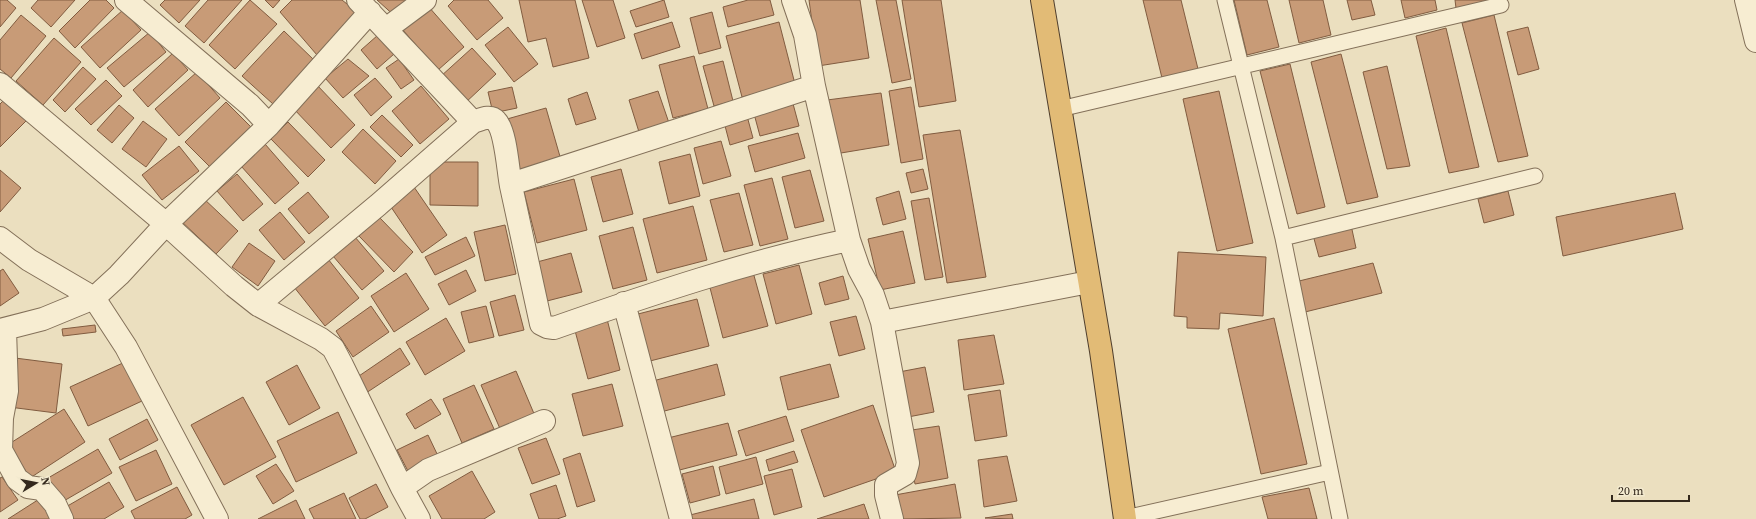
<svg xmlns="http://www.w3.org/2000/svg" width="1756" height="519" viewBox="0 0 1756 519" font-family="'Source Serif 4',serif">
<rect width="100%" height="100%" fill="#ebdfbf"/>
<!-- building -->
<path fill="#c89b77" stroke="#815c40" d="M0,0h7l9,8 -16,19z
M38,0h37l-24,27 -20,-19z
M90,0h16l8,8 -39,40 -16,-17z
M165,0h35l-21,23 -19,-18z
M208,0h34l-38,43 -19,-17z
M250,0l27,24 -42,45 -26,-24z
M265,0h15l-7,8z
M292,0h50l20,16 -45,39 -37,-43z
M377,0h36l-16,18z
M454,0h34l15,18 -26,22 -29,-34z
M519,0h56l14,58 -36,9 -7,-29 -18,4z
M582,0h31l12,38 -28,9z
M664,0l5,17 -33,10 -6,-16z
M748,0h22l4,15 -46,12 -5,-20z
M809,0h51l9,58 -51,8z
M876,0h20l15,79 -19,4z
M902,0h39l15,101 -37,6z
M1143,0h38l17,69 -36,9z
M1234,0h33l12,47 -32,8z
M1289,0h34l8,35 -32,8z
M1347,0h24l4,15 -23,5z
M1401,0h34l2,10 -32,8z
M1455,0h31l1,2 -31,6z
M428,6l36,41 -26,23 -36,-41z
M123,10l18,20 -41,38 -19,-21z
M712,12l9,36 -22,6 -9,-36z
M21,15l25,21 -35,42 -11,-9v-29z
M1494,15l34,141 -30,6 -36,-139z
M672,22l8,25 -38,12 -8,-25z
M779,22l16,62 -53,13 -16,-61z
M508,27l30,37 -24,18 -29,-37z
M1528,27l11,42 -21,6 -11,-43z
M1446,28l33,139 -30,6 -33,-137z
M284,31l30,29 -41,44 -31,-28z
M150,32l16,20 -42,35 -17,-19z
M378,35l16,19 -17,15 -16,-19z
M54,38l27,24 -38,43 -27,-24z
M472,48l24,26 -32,30 -24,-27z
M173,53l15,17 -40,37 -15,-17z
M1341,54l37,143 -31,7 -36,-142z
M694,56l14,53 -35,9 -14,-53z
M348,59l21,17 -26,22 -18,-20z
M399,59l15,21 -13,9 -15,-21z
M723,61l10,40 -19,5 -11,-40z
M1290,64l35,143 -28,7 -37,-143z
M1387,66l23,100 -23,3 -24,-97z
M83,67l13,12 -31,33 -12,-12z
M197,72l23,26 -41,38 -24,-27z
M375,78l17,19 -21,19 -17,-21z
M106,80l16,16 -31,29 -16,-16z
M316,84l39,41 -24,23 -39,-41z
M421,86l28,33 -29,25 -28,-33z
M512,87l5,21 -24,5 -5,-21z
M911,87l12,72 -22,4 -12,-72z
M658,91l11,32 -30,9 -10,-32z
M1219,91l34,152 -36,8 -34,-152z
M587,92l9,27 -20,6 -8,-26z
M881,93l8,52 -54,9 -8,-54z
M6,98l22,21 -28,28v-43z
M792,100l7,26 -39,10 -7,-26z
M226,102l25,25 -41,40 -25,-25z
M119,105l15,13 -22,25 -15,-13z
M546,108l15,52 -46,14 -15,-53z
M382,115l31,30 -12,12 -31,-30z
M747,116l6,22 -23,7 -6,-23z
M143,121l24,18 -21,28 -24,-18z
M288,122l37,38 -17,17 -37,-38z
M363,129l33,32 -21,23 -33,-32z
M960,130l26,147 -39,6 -24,-148z
M798,133l7,25 -50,14 -7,-26z
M721,141l10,35 -28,8 -9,-36z
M265,144l34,39 -24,21 -34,-38z
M179,146l20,25 -37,29 -20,-25z
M690,154l10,42 -31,8 -10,-42z
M430,162h48v44l-48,-1z
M621,169l12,45 -30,8 -12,-45z
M923,169l5,20 -17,4 -5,-20z
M0,170l21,18 -21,24z
M810,170l14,51 -29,7 -13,-51z
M237,174l26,30 -20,17 -26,-30z
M772,178l16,61 -28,7 -16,-61z
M574,179l13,51 -50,13 -13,-51z
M414,187l33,48 -25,18 -33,-49z
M899,191l7,28 -23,6 -7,-27z
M1508,191l6,24 -30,8 -6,-24z
M308,192l21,25 -20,17 -21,-25z
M739,193l14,52 -29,7 -14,-52z
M1675,193l8,36 -120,27 -7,-39z
M202,197l36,34 -22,23 -36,-34z
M929,198l14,79 -18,3 -14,-79z
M693,206l14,54 -50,13 -14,-54z
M280,212l25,30 -21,18 -25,-30z
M379,217l34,35 -19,20 -35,-36z
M505,225l11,49 -31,7 -11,-49z
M1351,225l5,23 -37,9 -6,-22z
M633,227l14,53 -34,9 -14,-53z
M903,231l12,52 -35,7 -12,-51z
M355,237l29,34 -22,19 -29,-34z
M466,237l9,19 -40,19 -10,-18z
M249,243l26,18 -17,25 -26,-19z
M1178,252l88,5 -3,59 -43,-3 -1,16 -32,-1v-11l-13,-1z
M571,253l11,39 -35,9 -10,-39z
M328,259l31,39 -34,28 -31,-39z
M1373,263l9,30 -77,19 -6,-31z
M799,265l13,49 -36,10 -13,-50z
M3,269l16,24 -19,13v-35z
M466,270l10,21 -27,14 -11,-21z
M753,272l15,54 -45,12 -14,-54z
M406,273l23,36 -35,23 -23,-36z
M843,276l6,23 -24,6 -6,-22z
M515,295l9,35 -25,6 -9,-34z
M697,299l12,47 -59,15 -12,-47z
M371,306l18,26 -36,25 -17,-26z
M486,306l8,31 -25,6 -8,-31z
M856,316l9,33 -26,7 -9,-34z
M446,318l19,33 -40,24 -19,-33z
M1274,318l33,146 -46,10 -33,-145z
M607,319l13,51 -32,9 -14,-52z
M95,325l1,7 -33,4 -1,-7z
M994,335l10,49 -40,6 -6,-50z
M400,348l10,16 -44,29 -10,-15z
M15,358l47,6 -6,49 -47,-6z
M125,362l17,39 -54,25 -18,-39z
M717,364l8,31 -68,18 -8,-31z
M830,364l9,33 -51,13 -8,-33z
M297,365l23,43 -31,17 -23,-43z
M925,367l9,45 -26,5 -9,-45z
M516,371l19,45 -34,15 -20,-46z
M612,384l11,42 -40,10 -11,-42z
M474,385l20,44 -32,14 -19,-44z
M1000,390l7,46 -32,5 -7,-46z
M243,397l33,60 -52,28 -33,-60z
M431,399l10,15 -26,15 -9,-15z
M873,405l23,67 -72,25 -23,-67z
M64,409l21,33 -55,36 -21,-34z
M338,412l19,41 -61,29 -19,-41z
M786,416l8,25 -48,15 -8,-25z
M147,419l11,21 -38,20 -11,-21z
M728,423l9,32 -65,17 -8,-33z
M939,426l9,52 -33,6 -10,-53z
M428,435l11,23 -30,15 -12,-23z
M546,438l14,36 -28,10 -14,-36z
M98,449l14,24 -50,29 -14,-24z
M156,450l16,34 -36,17 -17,-34z
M794,451l4,11 -29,9 -3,-11z
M580,453l15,48 -18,6 -14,-48z
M1007,456l10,45 -33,6 -6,-47z
M756,457l7,27 -37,10 -7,-27z
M276,464l18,27 -21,13 -17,-28z
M713,466l7,29 -30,8 -8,-29z
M792,469l10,38 -28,8 -10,-39z
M472,471l23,41 -11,7h-42l-13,-23z
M2,477l16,23 -18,12v-34z
M109,482l15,25 -20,12h-34l-6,-11z
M376,484l12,23 -23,12h-5l-11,-21z
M955,484l6,34 -61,1 -5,-24z
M556,485l10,31 -9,3h-18l-9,-25z
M177,487l15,28 -7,4h-50l-4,-8z
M1309,488l8,31h-49l-6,-22z
M344,493l12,26h-42l-5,-10z
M44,496l14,23h-50z
M754,499l5,20h-76l-1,-2z
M296,500l9,19h-47z
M864,504l5,15h-52z
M1012,514l1,5 -28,-1z"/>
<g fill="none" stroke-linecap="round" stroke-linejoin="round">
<defs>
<path id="service" d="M1225,0l58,238 57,281
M1060,109l441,-104
M1283,238l252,-62
M1125,518l205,-46"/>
<path id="minor" d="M358,0l115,122c7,-2 17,-8 23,-1 10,10 12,50 15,65 10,46 20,92 30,138l6,3 7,1c97,-34 195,-67 295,-88l10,29 14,26 9,27 26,141 -3,11 -19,11v10l6,24
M1746,0l10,41
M386,29l39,-29
M0,84l166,140 68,62 24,19 63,34 12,9 9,17 60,123 17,31
M814,86l35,154
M269,125l101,-113
M511,184l303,-98 -9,-51 -12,-35
M0,238l29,22 65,38 32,49 91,172
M624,303l57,216
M258,305l120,-100 95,-83
M882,322l207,-40
M5,329l2,62 -5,27 -1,32 16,29 11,8 14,2 13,15 7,15
M0,330l43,-11 51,-21 25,-23 47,-51 103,-99 -19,-20 -124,-105
M402,488l26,-18 116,-49"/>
<path id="trunk" d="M1042,0l59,351 24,168"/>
</defs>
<!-- service casing -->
<use href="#service" stroke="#837059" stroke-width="17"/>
<!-- minor casing -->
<use href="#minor" stroke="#837059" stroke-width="24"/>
<!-- trunk casing -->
<use href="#trunk" stroke="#503f2d" stroke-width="24"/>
<!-- service -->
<use href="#service" stroke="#f7edd2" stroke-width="15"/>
<!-- minor -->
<use href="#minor" stroke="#f7edd2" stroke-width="22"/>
<!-- trunk -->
<use href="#trunk" stroke="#e2bb76" stroke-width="22"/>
</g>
<!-- north arrow -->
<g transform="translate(36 483) rotate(80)" stroke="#f3eacf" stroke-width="3" paint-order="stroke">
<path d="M0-3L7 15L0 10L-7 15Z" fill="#33281c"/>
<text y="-6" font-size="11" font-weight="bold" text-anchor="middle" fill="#33281c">N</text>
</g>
<!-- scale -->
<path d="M1612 495v6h77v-6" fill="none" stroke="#33281c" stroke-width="2"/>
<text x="1618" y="495" font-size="12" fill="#33281c" stroke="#f3eacf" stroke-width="3" paint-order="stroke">20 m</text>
</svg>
